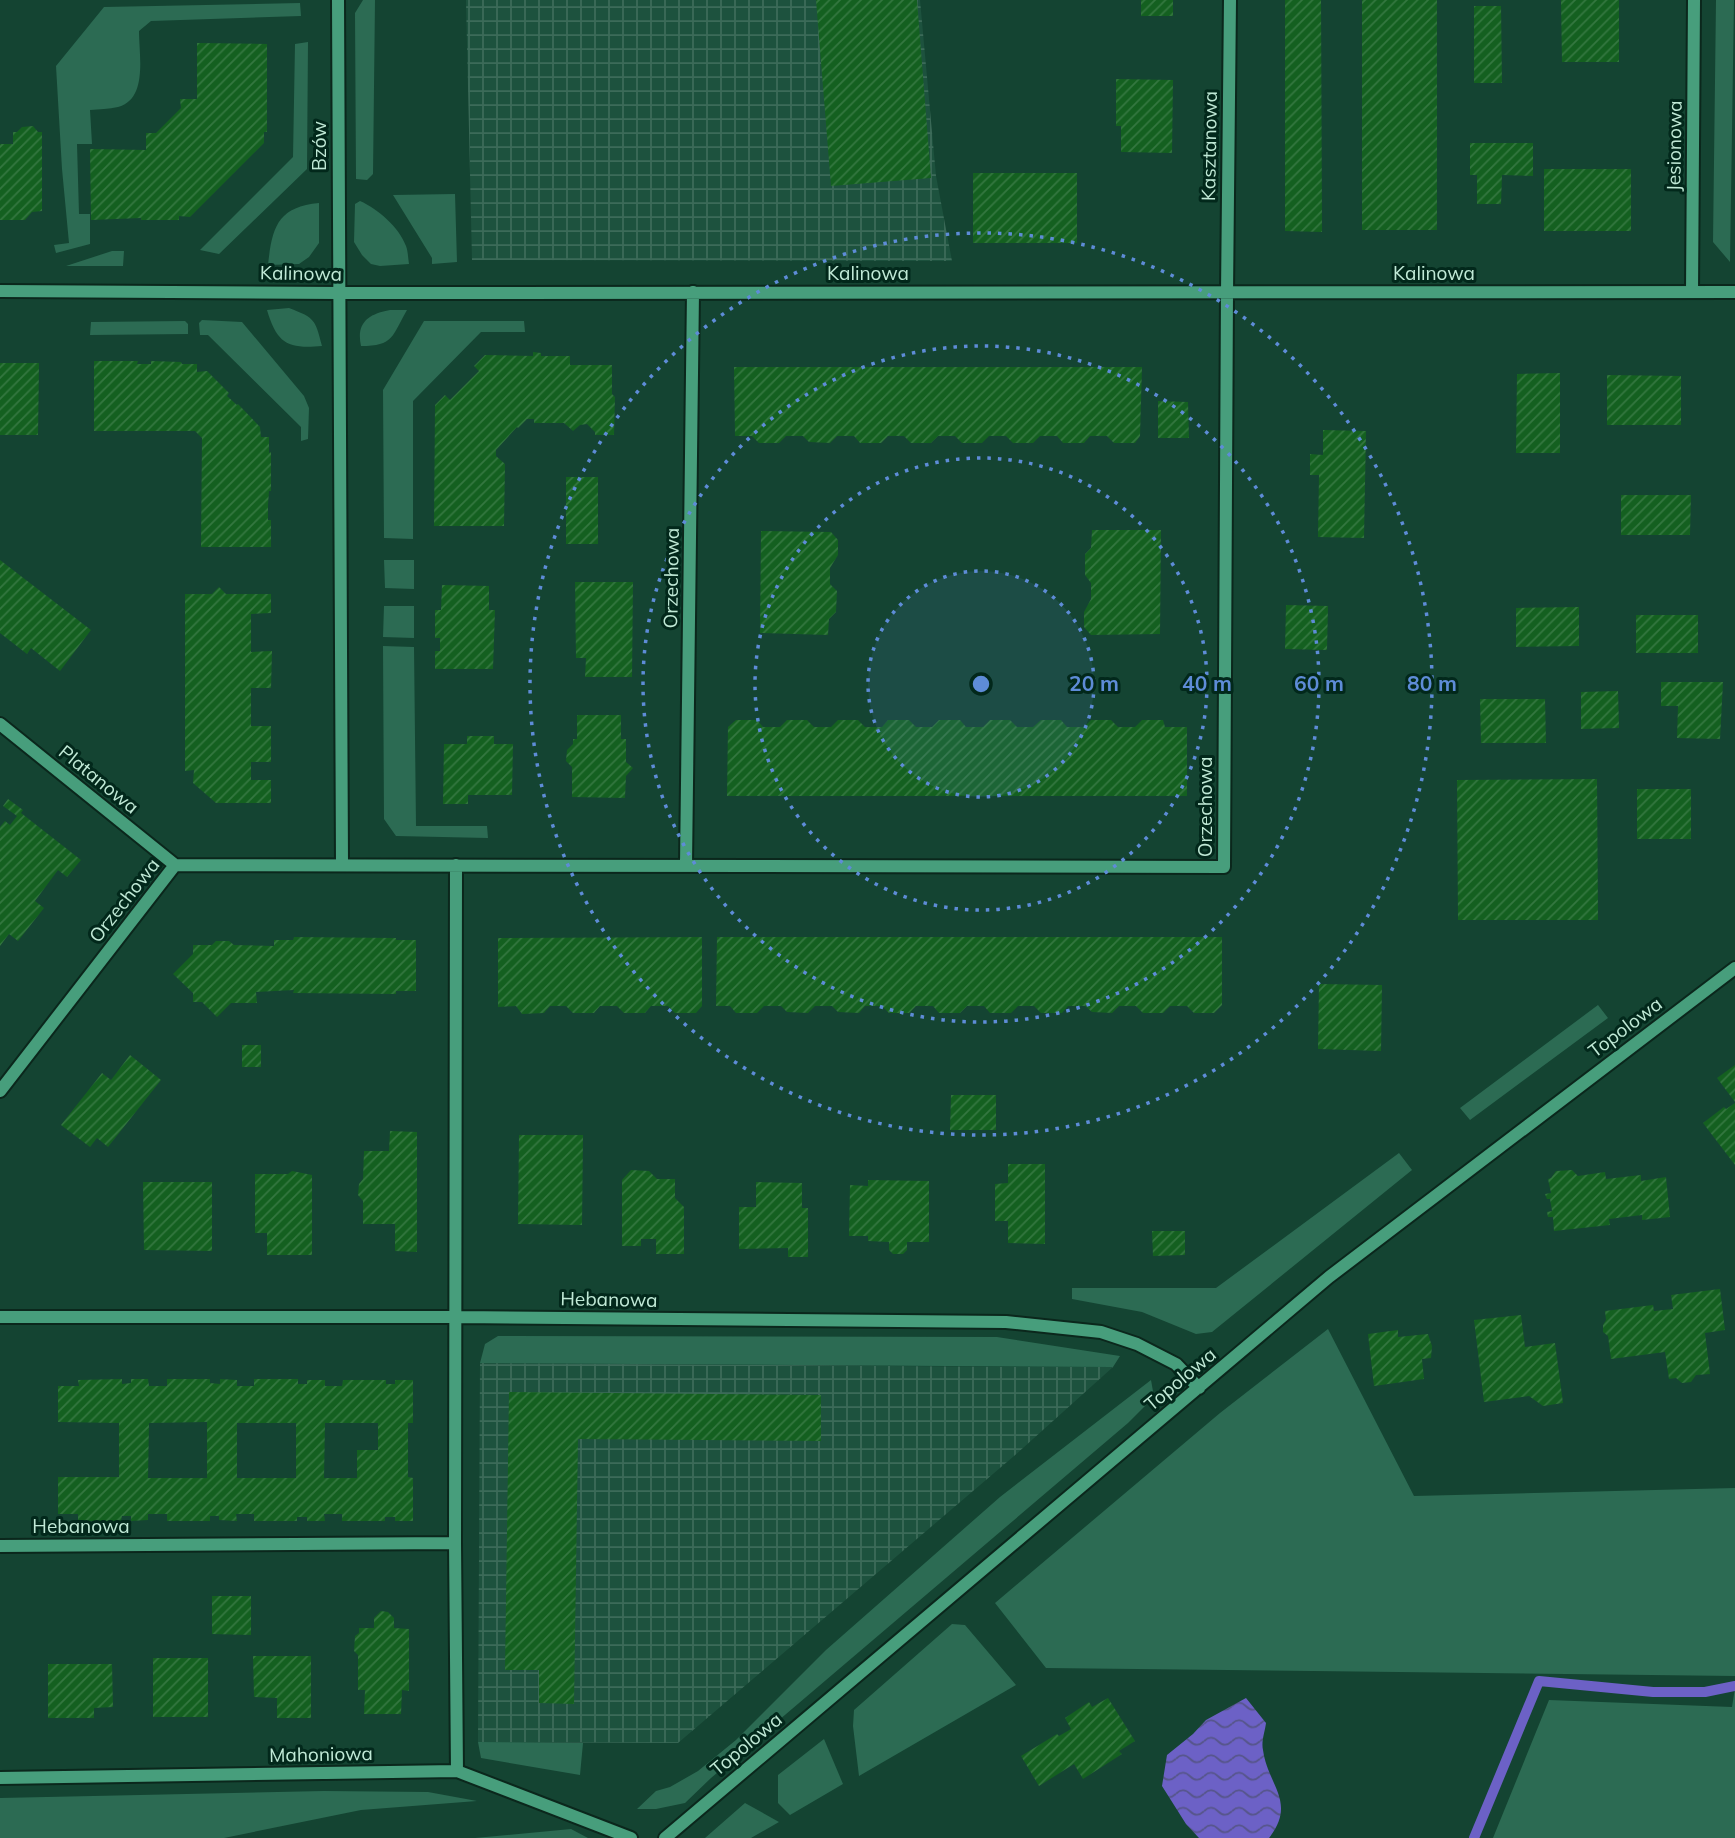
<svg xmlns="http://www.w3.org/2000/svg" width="1735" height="1838" viewBox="0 0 1735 1838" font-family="Mulish,sans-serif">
<defs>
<pattern id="industrial-grid" width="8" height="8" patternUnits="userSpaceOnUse" patternTransform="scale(1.75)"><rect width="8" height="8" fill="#1d523e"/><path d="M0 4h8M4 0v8" fill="none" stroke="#3c6b59"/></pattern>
<pattern id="water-waves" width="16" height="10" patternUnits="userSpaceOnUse" patternTransform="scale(1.75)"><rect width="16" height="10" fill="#6c61c6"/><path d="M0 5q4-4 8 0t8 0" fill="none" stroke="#56558a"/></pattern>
<pattern id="building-hatch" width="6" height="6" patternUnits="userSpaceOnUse" patternTransform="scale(1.75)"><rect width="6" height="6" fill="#146020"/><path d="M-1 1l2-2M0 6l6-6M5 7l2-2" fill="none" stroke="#347740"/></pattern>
</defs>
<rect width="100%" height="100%" fill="#144432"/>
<!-- industrial -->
<path fill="url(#industrial-grid)" d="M466,0h454l16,176 16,85 -480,-1z
M480,1363l544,4h89l-99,89 -336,287 -200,-1z"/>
<!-- green -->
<path fill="#2c6b53" d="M363,0h12l-2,174 -6,6 -11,-1 -1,-166z
M1716,0h18l-4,262 -17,-20z
M300,3l1,13 -150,5 -12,10c0,24 9,68 -21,76 -9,2 -19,2 -28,3l2,34h-15l2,70h11v30l-34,9 -2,-8 15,-2 -7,-74 -6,-103 48,-59z
M308,42l-1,127 -88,85 -19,-4 93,-93 2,-113z
M455,194l2,68 -25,2v-6l-39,-63z
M360,201c18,8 39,26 46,45 2,5 2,12 3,18l-29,2 -9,-2 -9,-9 -8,-13 1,-38z
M319,203v40l-10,14 -10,7 -31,1c4,-37 9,-58 51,-62z
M112,251h12l-1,15h-57z
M289,308c26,10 26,11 33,38 -34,3 -45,-2 -55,-36z
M390,310h17c-15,26 -13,36 -46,36 -5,-23 7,-32 29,-36z
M202,320l40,2 62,74 5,12 -1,31 -7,2v-14l-93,-92h-8l-1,-12z
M185,321l3,3v10l-98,1 1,-13z
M424,321h100l1,11h-44l-68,69v138l-29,-1 -1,-148z
M384,560h30v29l-29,-1z
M384,606h30v32l-31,-1z
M383,646l31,1 2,179h71l1,12 -92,-2 -12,-17z
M1598,1005l10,13 -138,102 -10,-12z
M1399,1153l13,17 -200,162 -16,2 -54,-22 -70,-13v-11h144z
M1328,1329l86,167 321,-8v188l-689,-8 -51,-65 225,-190z
M498,1336l499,1 123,19 -7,11 -633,-4 5,-19z
M1151,1380l3,17 -26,26 -417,355 -26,25 -29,6h-19l19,-18 14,-4 28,-16 38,-31 90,-90 174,-153z
M952,1624l13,1 51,60 -157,91 -6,-50 1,-16z
M1735,1688v150h-242l56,-138 183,7z
M824,1739l19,45 -53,31 -12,-12v-28z
M478,1742l105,1 -3,32 -99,-17z
M324,1791l104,1 49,9 -116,9 -137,28h-224v-40z
M745,1803l34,19 -28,16h-46z
M571,1829l17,9h-113z"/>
<!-- water -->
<path fill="url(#water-waves)" d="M1246,1698l20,25c-1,8 -5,19 -3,27 5,36 34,52 6,88h-70l-13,-14 -24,-38 5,-31 26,-21 13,-14z"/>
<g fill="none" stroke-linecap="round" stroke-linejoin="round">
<!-- stream -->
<path stroke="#6c61c6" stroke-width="10" d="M1474,1838l65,-157 114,11h52l30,-6"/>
</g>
<!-- building -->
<path fill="url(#building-hatch)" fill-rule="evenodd" d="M816,0h101l14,178 -100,8z
M1141,0h32v16h-32z
M1285,0h36l1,232 -37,-1z
M1362,0h75v230h-75z
M1561,0h58v62h-57z
M1474,6h27l1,77h-28z
M197,43l70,1v88h-3v11l-74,74 -11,-1v4h-38v-2l-50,2 -1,-71 56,1v-17h10l25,-25 -1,-9h17z
M1116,79l57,1 -1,73 -51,-1v-26h-5z
M33,126l5,6h4v79l-10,1 -7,8h-25v-76h13v-12h4l5,-5z
M1470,143h63v33l-31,-1 -1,29h-24v-29h-7z
M1544,169h87v62h-87z
M973,173h104v70h-104z
M533,352l8,1v3h29v9h42v29l3,3 -1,38h-19v-3l-8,-8 -7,1 -7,6 -9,-8h-30v-4h-7l-9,9 -1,-1 -21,23v6l9,8 -1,62h-70l1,-121 10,-10 5,5 29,-29 -5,-5 11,-11 48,1z
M94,361h44l-1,3h14v-3l30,1 1,2h15v8l10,-1 22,22 -2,3 10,9 1,-1 22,23 1,10h8v16l2,-1v39h-2l-1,14v15h3v27h-70l1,-109 -7,-7h-101z
M0,363h39l-1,72h-38z
M734,367h408l-2,69 -5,7h-21l-7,-7h-17l-6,7h-21l-6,-7h-17l-7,7h-20l-7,-7h-17l-7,7h-20l-7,-7h-17l-7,7h-20l-7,-7h-16l-7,7h-21l-6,-7h-17l-7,7 -21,-1 -6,-6h-17l-7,7h-20l-7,-7h-17z
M1560,373v80h-44l1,-79z
M1607,375l74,1v49h-74z
M1158,401l30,1 1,36h-31z
M1323,430l43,1 -2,107 -46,-1 1,-62h-9v-21l13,1z
M566,477h32v67h-32z
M1621,495h70l-1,40h-69z
M1092,530h69l-1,104 -69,1 -7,-8v-15l7,-13v-16l-6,-8v-21l6,-6z
M761,531l70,1 7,8v15l-8,13v16l7,7 -1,21 -7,7 -1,16 -68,-2z
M0,560l91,70 -31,41 -29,-23 -4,6 -27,-21z
M575,582h58l-1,95h-47l1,-19h-10z
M442,585l47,1v24h6l-2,59h-58v-18h5v-13h-5v-28h6z
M219,587l7,7h45v19l-20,1v38l21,-1 -1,37h-20v38h20v36h-20v18h20v23h-55l-23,-20 1,-13 -9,1v-177h27z
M1286,605l42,1 -1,44 -42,-1z
M1579,607v39l-63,1v-39z
M1636,615h62v38h-62z
M1661,682h62l-3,57 -43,-1 1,-32h-17z
M1618,691l1,37 -38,1v-37z
M1480,699h65l1,44h-65z
M577,715h44v24h5v23l7,6 -7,8 -1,22 -53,-1v-30l-6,-6 1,-11 6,-6v-5h4z
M736,720h21l6,7h17l7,-7h20l7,7h17l7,-7h20l7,7h17l6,-7h21l7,7h16l7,-7h21l6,7h17l7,-7h20l7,7h16l8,-7h20l6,7h17l7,-7h20l7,7h17l7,-7h21l2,7h22v69h-460l1,-69z
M467,736h27v8h19l-1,51h-44v9h-25l1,-60h23z
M1597,779l1,141h-140l-1,-140z
M1637,789h54v50h-54z
M8,799l15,11 -2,3 60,47 -14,17 -9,-7 -23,31 9,7 -26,33 -9,-7 -9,12v-119l5,-6 5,4 7,-9 -14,-10z
M294,937l102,1v2h20v51h-20v3l-103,-1 1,-3 -38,2 1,11h-26l-14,14 -15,-15h-9v-9l-20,-19 20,-20v-9h19l4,-4h13l5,4 40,1v-6h19z
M702,937v69l-6,7h-21l-7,-7h-17l-6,7h-21l-7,-7h-17l-6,7h-21l-7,-7h-16l-6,7 -22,1 -6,-8 -18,1v-69z
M717,937h505v68l-8,8h-20l-7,-7h-17l-7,7h-20l-7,-7h-17l-7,7 -20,-1 -7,-6h-17l-6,7h-21l-7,-7h-16l-7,7h-21l-6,-7h-17l-7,7h-21l-6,-7h-17l-7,7h-20l-7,-7h-17l-6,7 -21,-1 -6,-6h-17l-7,7 -21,-1 -6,-6h-17l-7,7h-21l-6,-7h-14z
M1319,984l63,1 -1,66 -63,-2z
M242,1045h19v22h-19z
M130,1055l31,25 -53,67 -11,-9 -7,9 -29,-22 41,-52 9,7z
M1735,1065v37l-18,-24z
M951,1095h45v35h-46z
M1735,1103v62l-32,-42 21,-16 2,2z
M390,1131l27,1v120l-22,-1v-27h-32v-23l-5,-6 1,-11 4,-5 1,-28h25z
M519,1135h64l-1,90 -64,-1z
M1008,1164h37v80l-37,-1v-22h-13v-37l13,-1z
M631,1170l18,1 8,8h18v19l9,9v47h-28v-15h-15v7h-19v-66z
M1572,1170l6,6 27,-4 1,7 35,-4v6l25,-4 4,40 -28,3v-5l-33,4 1,6 -56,6 -1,-14h-5l-1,-5 5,-1 -2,-12h-3l-2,-5 6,-1 -3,-14 3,-1 5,-7z
M292,1171l20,4v80h-45v-22h-12v-59h33z
M868,1180l61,1v61h-22v8l-4,4h-10l-4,-4v-8l-21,-1v-5h-19l1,-51 18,1z
M143,1182h69v69l-68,-1z
M756,1182l46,1v25h6v49h-20v-9l-49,1v-42h17z
M1152,1231h33v24l-32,1z
M1720,1289l5,41 -20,3 5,41 -14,1 -5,7 -9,1 -6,-5 -7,1 -4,-27 -54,7 -3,-23 -5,-4v-7l3,-5 -1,-9 48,-6 1,6 19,-2 -2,-14z
M1521,1315l4,32 30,-4 8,60 -20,3 -14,-10 -45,6 -10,-82z
M1398,1330v7l30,-3 4,12 -1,12 -9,1 2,20 -50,7 -6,-52z
M122,1379v5l9,-1v-4h17l1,7h18v-7h43v4l10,1v-5l17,1v6h17v-7h44v5h9v-4h18v6h17l1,-6h43v4h9v-4h18v43h-5v54l5,1v43h-18v-4h-10v4h-43v-7h-18l1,7h-18v-4h-10v4h-43v-7h-18l1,7 -18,-1v-4h-9v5h-43v-7h-19v6l-17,1v-5h-9l-1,5h-43v-7h-20v-37h61v-54l-61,-1v-36h21l-1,-6zM207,1422v56h-59l1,-55zM237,1423h59v55h-59zM325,1423h53v27h-21v28h-33z
M509,1392l312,3v46l-243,-2 -4,265 -35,-1v-33h-34z
M212,1596h39v39l-39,-1z
M381,1611l7,1 6,6v10l15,1v62l-7,-1 -1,24h-37l1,-24h-7v-35l-4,-4 1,-15 4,-3v-5h15v-10z
M253,1656h58v62h-34v-20l-23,-1z
M153,1658h55v59h-55z
M48,1664h64l1,43 -19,1v10h-46z
M1108,1698l27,43 -16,10 3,3 -39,25 -9,-15 -35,22 -18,-30 36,-22 2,2 12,-7 -6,-11 24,-16 3,5z"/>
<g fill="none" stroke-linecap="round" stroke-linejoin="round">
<defs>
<path id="minor" d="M338,0l4,864
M0,291l339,2 1396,-1
M1692,292l2,-292
M0,724l175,141
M456,865l-1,678 2,228
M686,865l7,-573
M0,1091l175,-226 1049,2 3,-574 3,-293
M0,1317h457l549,5 95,10 36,12 39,20 23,24
M0,1546l455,-3
M0,1778l457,-7 174,67
M665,1838l664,-561 406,-309"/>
</defs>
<!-- minor casing -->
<use href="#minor" stroke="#0b271c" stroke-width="16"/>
<!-- minor -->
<use href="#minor" stroke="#479e7c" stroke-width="12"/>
</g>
<!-- distance rings -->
<circle cx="981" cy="684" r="113" fill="#5e8cd7" fill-opacity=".12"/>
<g fill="none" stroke="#5e8cd7" stroke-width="3.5" stroke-dasharray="3.5 7">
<circle cx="981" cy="684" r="113"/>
<circle cx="981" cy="684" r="226"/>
<circle cx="981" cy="684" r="338"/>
<circle cx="981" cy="684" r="451"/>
</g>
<g text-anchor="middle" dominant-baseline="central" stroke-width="6" stroke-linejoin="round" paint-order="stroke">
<!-- street labels -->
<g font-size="19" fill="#c0e9d6" stroke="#02281b">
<text transform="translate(319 146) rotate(-90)">Bzów</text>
<text transform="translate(1209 146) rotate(-89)">Kasztanowa</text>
<text transform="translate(1674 146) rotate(-89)">Jesionowa</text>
<text transform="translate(301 273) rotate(1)">Kalinowa</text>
<text x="868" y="273">Kalinowa</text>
<text x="1434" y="273">Kalinowa</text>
<text transform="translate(671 578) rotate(-89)">Orzechowa</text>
<text transform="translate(99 779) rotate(39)">Platanowa</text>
<text transform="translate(1205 807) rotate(-90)">Orzechowa</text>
<text transform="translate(124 900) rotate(-52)">Orzechowa</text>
<text transform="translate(1625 1027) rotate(-37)">Topolowa</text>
<text transform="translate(609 1299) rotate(1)">Hebanowa</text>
<text transform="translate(1180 1379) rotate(-40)">Topolowa</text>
<text x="81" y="1526">Hebanowa</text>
<text transform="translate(746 1744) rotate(-40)">Topolowa</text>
<text transform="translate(321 1754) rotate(-1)">Mahoniowa</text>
</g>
</g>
<circle cx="981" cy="684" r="10" fill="#5e8cd7" stroke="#02281b" stroke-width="3.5"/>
<g font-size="21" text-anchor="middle" font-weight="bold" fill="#5e8cd7" stroke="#02281b" stroke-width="6" stroke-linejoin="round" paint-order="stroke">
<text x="1094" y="691">20 m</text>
<text x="1207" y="691">40 m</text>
<text x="1319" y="691">60 m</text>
<text x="1432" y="691">80 m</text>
</g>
</svg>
